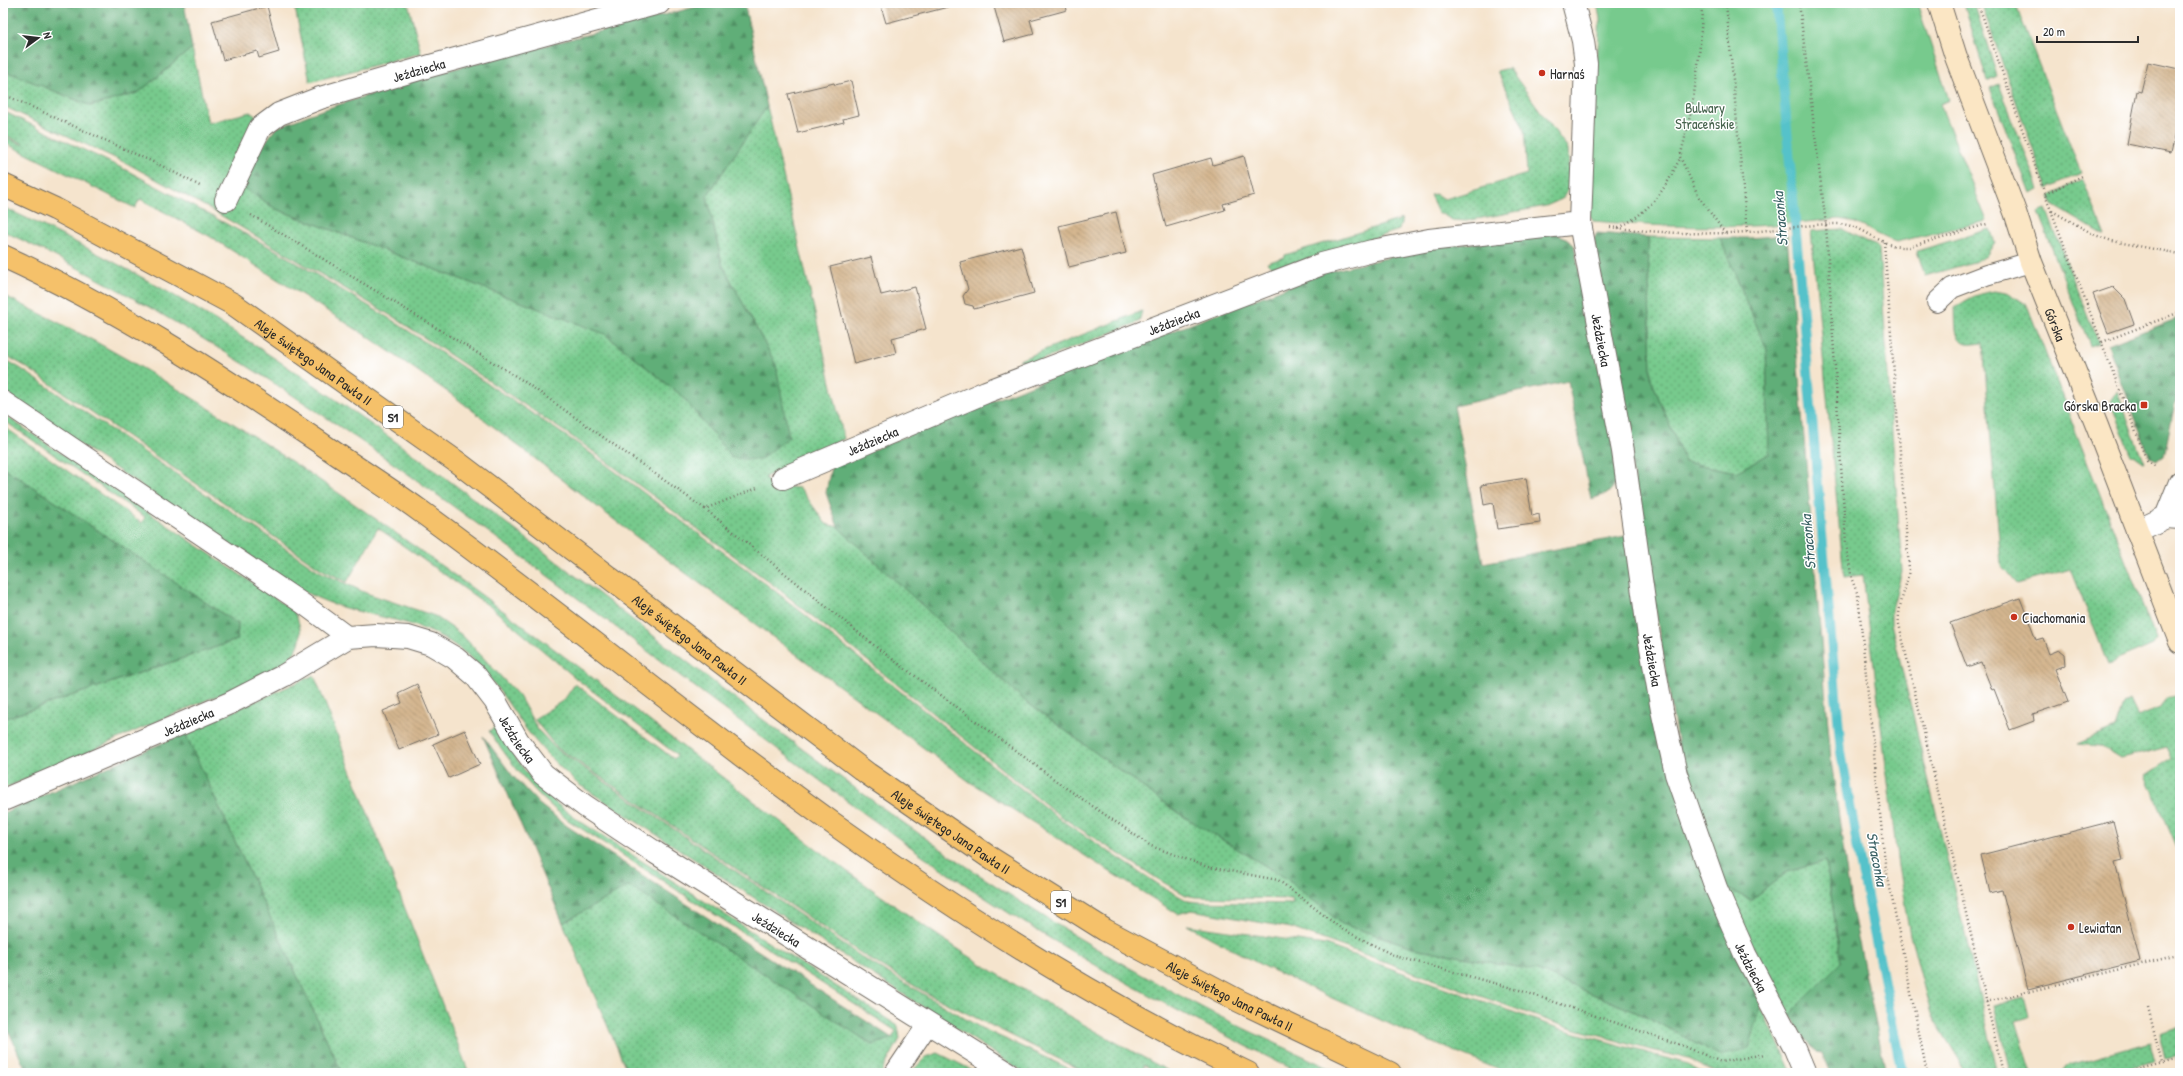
<svg xmlns="http://www.w3.org/2000/svg" width="2183" height="1076" viewBox="0 0 2183 1076" font-family="'Patrick Hand',sans-serif">
<defs>
<pattern id="grass-dots" width="8" height="8" patternUnits="userSpaceOnUse"><rect width="8" height="8" fill="#77ca8d"/><path d="M2 2h.1M6 6h.1" fill="none" stroke="#62a473" stroke-width="1.8" stroke-linecap="round"/></pattern>
<pattern id="forest-firs" width="22" height="20" patternUnits="userSpaceOnUse"><rect width="22" height="20" fill="#61ae78"/><path d="M5 1l3.5 6h-7zM16 11l3.5 6h-7z" fill="#508e63"/></pattern>
<pattern id="building-back-hatch" width="6" height="6" patternUnits="userSpaceOnUse"><rect width="6" height="6" fill="#d4b68f"/><path d="M-1 5l2 2M0 0l6 6M5-1l2 2" fill="none" stroke="#ac9475"/></pattern>
</defs>
<rect width="100%" height="100%" fill="#fff"/>
<filter id="ink" filterUnits="userSpaceOnUse"><feTurbulence type="fractalNoise" baseFrequency=".025" numOctaves="2"/><feDisplacementMap in="SourceGraphic" scale="8" xChannelSelector="R" yChannelSelector="G"/><feConvolveMatrix kernelMatrix="1 2 1 2 8 2 1 2 1" color-interpolation-filters="sRGB"/></filter>
<filter id="wash" filterUnits="userSpaceOnUse"><feTurbulence type="fractalNoise" baseFrequency=".012" numOctaves="4" result="noise"/><feDisplacementMap in="SourceGraphic" scale="16" xChannelSelector="R" yChannelSelector="G"/><feGaussianBlur stdDeviation="0.9" result="paint"/><feColorMatrix in="noise" values="0 0 0 0 0 0 0 0 0 0 0 0 0 0 0 0 0 1.4 0 .05"/><feComposite in="paint" operator="in"/></filter>
<g filter="url(#wash)">
<rect width="100%" height="100%" fill="#f5e4cd"/>
<!-- grass -->
<path fill="url(#grass-dots)" stroke="#517a5c" d="M294,3h114l13,50 -111,29z
M1964,3h10l23,73 -10,5z
M1981,3h34l66,170 -34,16z
M192,48l16,75 42,-11 7,5 -42,82 13,7 13,-20 35,23 329,125 77,62 50,62 44,-93 -54,-101 -15,-68 60,-90 77,333 -79,38 9,16 14,-6 12,1 26,36 12,3 187,174 153,112 109,66 55,45 77,25 119,22 114,48 67,37 42,-49 31,66h-75l-28,-14 -42,-10 -89,-25 -267,-96 -99,-18 -14,4 -63,-39 -145,-93 -336,-247 -179,-138 -85,-59 -161,-102 -69,-37 -5,9 -132,-66v-6l20,9 1,-1 -21,-10v-23l125,60 149,80 115,69 189,126 193,144 284,228 103,68 27,15 10,1 95,2 -1,-5 -97,-2 -9,-2 -25,-14 -101,-65 -284,-229 -193,-143 -188,-126 -185,-109 -80,-44 -127,-59v-36l88,36 47,-13z
M1509,68l59,81 2,38 -8,12 -16,7 -80,15 -14,-1 -14,-8 -8,-17 5,-1 10,5 82,-25 -3,-45 -27,-58z
M1999,84l40,105 -9,4 -40,-105z
M2083,179l20,52 2,5 -52,-31 -3,-9z
M3,207c73,34 144,71 212,113 255,159 480,359 726,529 86,59 175,114 268,162 42,22 87,41 130,62h-38l-23,-11c-94,-47 -186,-96 -274,-152 -93,-59 -180,-127 -268,-192 -234,-176 -467,-362 -733,-487z
M2046,209l52,134 -8,3 -52,-134z
M1402,219l-3,11 -125,40 -7,-7 18,-6v-2z
M1842,229l37,19 23,323 -11,42v10l107,450h-34l-4,-12 -29,-47 -21,-79 -12,-69 -35,-291 -19,2 -33,-346z
M1990,229l5,13 -9,14 -9,5 -52,15 -8,-25z
M1648,237l72,1 46,110 3,106 -33,18 -51,-10 -34,-83z
M1995,291l16,3 16,11 129,335 -3,5 -45,19 -37,-95 -54,15 -16,-19 -18,-222c-5,0 -12,2 -17,1 -13,-3 -10,-25 -11,-36 13,-10 24,-15 40,-17z
M3,295c31,16 64,31 95,48 172,95 334,214 491,332 117,88 230,180 351,262 74,50 153,93 232,136h-13l-15,-8 -1,2 11,6h-67l-159,-79 -60,-36 -312,-211 -22,-28 30,-19 11,-16 99,75 3,-4 -99,-75 -86,-72 -114,-80 -31,54 -26,-13 -298,-204 -20,-11z
M1142,311l-3,11 -106,41 -14,-3z
M3,358l17,10 299,203 47,22 69,23 27,19 57,61 19,34 17,18 311,212 115,68 98,45h-54l-447,-289c-19,-17 -37,-35 -52,-55 -22,-31 -39,-61 -70,-83 -31,-22 -64,-26 -99,-35 -28,-6 -54,-19 -78,-33l-276,-185z
M2117,391l27,72 -14,-10 -20,-52z
M3,414l291,197c7,15 11,30 -2,44 -21,22 -69,38 -97,50 -64,28 -128,56 -192,84v-70l234,-79 1,-16 -235,-157v-41l139,97 3,-6 -142,-97z
M314,675l155,398h-127l-157,-340z
M2176,697l4,10v147l-34,-79 26,-17 -5,-11 -46,12 -21,-13 -23,-2 38,-16 8,-24 6,-4 8,17 24,-9 6,-10z
M495,727c26,40 41,62 80,91l323,208 2,13 -19,34h-253l-65,-150 66,-38 244,160 19,-7 4,-7 -328,-211c-35,-27 -54,-53 -79,-89z
M1826,861l15,101 -48,48 -2,7 -12,-12 -58,-119 30,14 36,-28z
M1187,925l138,20 233,83 130,36 16,9h-31l-6,-2 -1,2h-159l-93,-38 -80,-36 -69,-32z
M2024,997l5,20 -13,4 16,52h-22l-16,-68z
M2180,1026v29l-14,3 -6,-25z
M2151,1042l5,19 -50,12h-45l5,-7z
M938,1053l40,20 -67,-1 15,-15z"/>
<!-- forest -->
<path fill="url(#forest-firs)" stroke="#466c52" d="M3,3h181l8,45 -54,45 -47,13 -88,-36z
M711,3h33l23,103 -60,90 15,68 54,101 13,72 -29,23 -28,-2 -50,-62 -77,-62 -329,-125 -35,-23 13,-29 22,-29 37,-15 121,-39z
M1558,233l16,12 38,188 5,50 -10,11 -16,5 -23,-118 -114,25 29,157 142,-27 16,99 120,372 -12,41 -30,8 -67,-37 -114,-48 -119,-22 -77,-25 -55,-45 -109,-66 -153,-112 -187,-174 -12,-34 5,-26 163,-67 332,-128 104,-24z
M1597,233l51,4 3,142 34,83 51,10 33,-18 -3,-106 -46,-110h29l38,-3 44,525 20,144 35,169h-55l-8,-19 -6,-1 -26,-36 2,-7 48,-48 -15,-101 -39,11 -36,28 -30,-14 -38,-110 -89,-537z
M2180,317v62l-16,77 -7,5 -7,-3 -42,-113z
M3,467l235,157 -1,16 -234,79z
M185,733l157,340h-315l-24,-55v-205z
M483,736l29,39 27,29 28,22 325,212 -19,7 -244,-159 -66,37z"/>
<!-- park -->
<path fill="#77ca8d" stroke="#517a5c" d="M1597,3h320l32,97 -9,4 47,117 -91,21c-19,-6 -35,-20 -56,-23 -29,2 -58,6 -88,7 -52,2 -105,0 -158,-5l-5,-7 2,-72 9,-123z"/>
<g fill="none" stroke-linecap="round" stroke-linejoin="round">
<!-- stream -->
<path stroke="#54c2ca" stroke-width="10" d="M1776,3l65,749 18,104 43,217"/>
</g>
<g id="blocks">
<!-- building -->
<path fill="url(#building-back-hatch)" d="M880,3h71l1,3 -66,17z
M993,3h72l2,7 -37,10 4,14 -30,8z
M267,6l12,46 -20,6 -2,-7 -34,9 -11,-39z
M2148,62l32,7v54h-2l-7,30 -44,-9 10,-53 4,1z
M851,81l8,34 -16,4 1,3 -46,11 -10,-39 46,-11 1,2z
M1244,156l10,39 -31,9 2,6 -59,17 -14,-52 59,-17 2,7z
M1116,212l10,41 -57,14 -10,-41z
M1021,246l13,47 -60,16 -1,-3 -8,-2 -2,-8 5,-7 -8,-27z
M871,257l10,38 34,-8 11,42 -34,9 4,15 -42,11 -24,-97z
M2113,287l12,12 9,25 -26,9 -15,-39z
M1526,478l6,38 7,-2 1,9 -43,6 -4,-26 -9,2 -3,-20z
M2020,598l16,42 7,-2 6,16 10,-4 5,4 1,11 -10,4 13,33 -35,12 1,7 -24,9 -16,-41 -2,1 -11,-28 -14,5 -17,-44z
M417,684l21,50 -39,16 -16,-39 19,-8 -4,-10z
M465,730l15,34 -31,14 -16,-34z
M2113,821l10,39 -8,2 25,99 -112,28 -26,-99 -12,3 -9,-38z"/>
</g>
</g>
<g filter="url(#ink)">
<use href="#blocks" fill-opacity="0" stroke="#726c64" stroke-width="1"/>
<g fill="none" stroke-linecap="round" stroke-linejoin="round">
<defs>
<path id="lane" d="M1937,302l15,-14 34,-13 45,-13
M3,401l299,202 46,34
M895,1073l33,-49"/>
<g id="street">
<path id="s1" d="M226,200l34,-72 19,-14 41,-16 110,-32 229,-63"/>
<path id="s2" d="M1580,223l43,228 26,185 13,74 14,64 40,114 29,66 50,95 10,24"/>
<path id="s3" d="M783,478l203,-86 336,-128 50,-13 57,-11 151,-17 6,-159 -3,-23 -10,-38"/>
<path d="M2166,517l14,-35"/>
<path d="M2137,531l29,-14 14,1"/>
<path id="s4" d="M3,800l227,-97 53,-27 65,-39 28,-2 32,2 23,7 24,14 20,17 20,26 23,40 25,33 42,32 71,47 352,220"/>
</g>
<g id="secondary">
<path id="s5" d="M1939,3l17,54 59,155 16,50 66,164 83,216"/>
</g>
<g id="highway">
<path id="s6" d="M3,185l52,24 178,95 224,158 411,312 124,85 113,71 134,71 151,72"/>
<path d="M3,256c112,51 215,118 316,186 33,23 67,44 100,68 139,101 272,211 412,312 132,94 271,182 417,251"/>
</g>
</defs>
<!-- lane casing -->
<use href="#lane" stroke="#726c64" stroke-width="22"/>
<!-- street casing -->
<use href="#street" stroke="#726c64" stroke-width="24"/>
<!-- secondary casing -->
<use href="#secondary" stroke="#726c64" stroke-width="24"/>
<!-- highway casing -->
<use href="#highway" stroke="#726c64" stroke-width="24"/>
<!-- path -->
<path stroke="#726c64" stroke-width="2.5" stroke-dasharray="1 3" stroke-linecap="butt" d="M1702,3c-1,54 -8,103 -22,154l19,40 26,36
M1726,3l21,229
M1799,3l27,222 20,319 6,36 6,15 27,268 42,210
M1978,3l69,197 100,261 9,6
M3,94l161,73 36,19
M2045,194l37,-18
M2052,211l43,24 17,6 68,13
M251,215l271,165 183,129 52,-21
M1610,227c45,6 92,8 137,5 30,-2 61,-8 91,-8 27,0 42,25 71,23l78,-23
M1619,228c33,-19 45,-36 61,-70
M1884,242l25,327c-2,19 -12,37 -10,55l104,449
M2102,342l78,-30
M705,509l175,141 186,138 85,58 57,21 70,13 64,49 53,27 124,34 165,56 37,16 44,-8
M1986,1002l188,-46
M2148,1007l14,57
M2125,1073l55,-14"/>
<!-- lane -->
<use href="#lane" stroke="#fff" stroke-width="20"/>
<!-- street -->
<use href="#street" stroke="#fff" stroke-width="22"/>
<!-- secondary -->
<use href="#secondary" stroke="#fbe6c4" stroke-width="22"/>
<!-- highway -->
<use href="#highway" stroke="#f5c16b" stroke-width="22"/>
</g>
</g>
<!-- markers -->
<g fill="#c8321e" stroke="#fff" stroke-width="1.5">
<circle cx="1542" cy="73" r="4"/>
<rect x="2140" y="401" width="8" height="8" rx="2"/>
<circle cx="2014" cy="617" r="4"/>
<circle cx="2071" cy="927" r="4"/>
</g>
<g text-anchor="middle" dominant-baseline="central" stroke-width="3" stroke-linejoin="round" paint-order="stroke">
<!-- shield labels -->
<g fill="#fff" stroke="#6b6b6b" stroke-width="1">
<rect x="383" y="406" width="20" height="22" rx="3"/>
<rect x="1051" y="891" width="20" height="22" rx="3"/>
</g>
<g font-size="13" font-weight="bold" fill="#2b2b2b">
<text x="393" y="417">S1</text>
<text x="1061" y="902">S1</text>
</g>
<!-- street labels -->
<g font-size="14" fill="#2b2b2b" stroke="#fff">
<text stroke="none"><textPath href="#s1" startOffset="250">Jeździecka</textPath></text>
<text stroke="none"><textPath href="#s3" startOffset="421">Jeździecka</textPath></text>
<text stroke="none"><textPath href="#s5" startOffset="342">Górska</textPath></text>
<text stroke="none"><textPath href="#s2" startOffset="119">Jeździecka</textPath></text>
<text stroke="none"><textPath href="#s6" startOffset="358">Aleje świętego Jana Pawła II</textPath></text>
<text stroke="none"><textPath href="#s3" startOffset="97">Jeździecka</textPath></text>
<text stroke="none"><textPath href="#s6" startOffset="826">Aleje świętego Jana Pawła II</textPath></text>
<text stroke="none"><textPath href="#s2" startOffset="443">Jeździecka</textPath></text>
<text stroke="none"><textPath href="#s4" startOffset="201">Jeździecka</textPath></text>
<text stroke="none"><textPath href="#s4" startOffset="597">Jeździecka</textPath></text>
<text stroke="none"><textPath href="#s6" startOffset="1150">Aleje świętego Jana Pawła II</textPath></text>
<text stroke="none"><textPath href="#s4" startOffset="921">Jeździecka</textPath></text>
<text stroke="none"><textPath href="#s2" startOffset="767">Jeździecka</textPath></text>
<text stroke="none"><textPath href="#s6" startOffset="1474">Aleje świętego Jana Pawła II</textPath></text>
</g>
<!-- poi labels -->
<g font-size="14" fill="#2b2b2b" stroke="#fff" text-anchor="start">
<text x="1550" y="73">Harnaś</text>
<text x="2136" y="405" text-anchor="end">Górska Bracka</text>
<text x="2022" y="617">Ciachomania</text>
<text x="2079" y="927">Lewiatan</text>
</g>
<!-- park labels -->
<g font-size="14" fill="#46634d" stroke="#fff">
<text x="1705" y="107">Bulwary<tspan x="1705" dy="16">Straceńskie</tspan></text>
</g>
<!-- water labels -->
<g font-size="15" font-style="italic" fill="#396063" stroke="#fff">
<text transform="translate(1780 219) rotate(-95)">Straconka</text>
<text transform="translate(1808 542) rotate(-95)">Straconka</text>
<text transform="translate(1877 859) rotate(79)">Straconka</text>
</g>
</g>
<!-- margin -->
<rect width="2183" height="1076" fill="none" stroke="#fff" stroke-width="16"/>
<!-- north arrow -->
<g transform="translate(38 38) rotate(75)" stroke="#ffffff" stroke-width="3" paint-order="stroke">
<path d="M0-3L7 15L0 10L-7 15Z" fill="#2b2b2b"/>
<text y="-6" font-size="11" font-weight="bold" text-anchor="middle" fill="#2b2b2b">N</text>
</g>
<!-- scale -->
<path d="M2037 36v6h101v-6" fill="none" stroke="#2b2b2b" stroke-width="2"/>
<text x="2043" y="36" font-size="12" fill="#2b2b2b" stroke="#ffffff" stroke-width="3" paint-order="stroke">20 m</text>
</svg>
